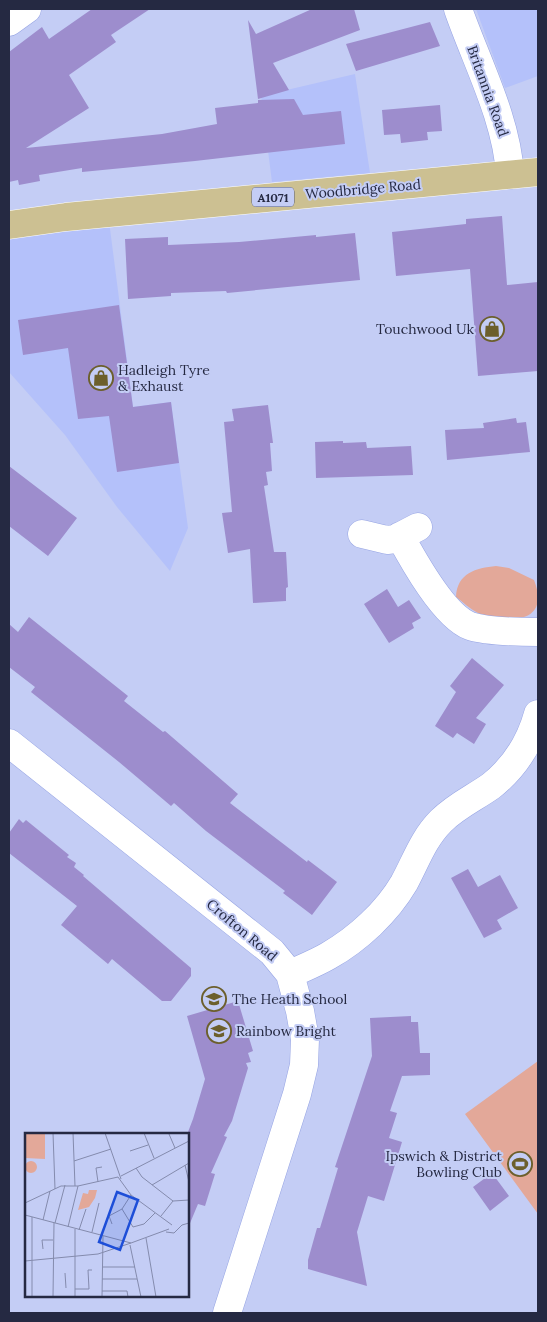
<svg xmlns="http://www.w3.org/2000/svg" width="547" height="1322" viewBox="0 0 547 1322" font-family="Lora,serif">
<rect width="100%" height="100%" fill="#c4cdf5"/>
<!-- built -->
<path fill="#b4c1fa" d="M476,9h62v67l-33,12z
M355,74l15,99 -98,9 -11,-86z
M109,221l24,186 38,-5 17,126 -18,43 -53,-64 -52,-72 -56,-63v-137z"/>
<!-- green -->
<path fill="#e3a899" d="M496,566l13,2 25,12c13,33 -8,43 -37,37 -6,-1 -14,-1 -19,-4 -8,-4 -15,-11 -22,-16 1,-24 20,-29 40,-31z
M538,1061v153l-73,-100z"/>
<!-- building -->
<path fill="#9d8dcd" d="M92,9h58l-39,26 5,7 -47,33 20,33 -63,40 136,-14 55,-10 -2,-16 43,-5v-3l36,-1 9,16 38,-4 4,33 -150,17 -113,11v-4l-43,7 1,6 -21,4 -1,-5 -9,2v-130l33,-25 7,12z
M312,9h42l6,21 -87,33 16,27 -31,9 -10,-79 8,14z
M430,22l10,24 -84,25 -10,-27z
M440,105l2,26 -15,1 1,8 -27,3 -1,-9 -16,1 -2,-25z
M502,216l5,69 31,-3v89l-60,5 -8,-107 -74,7 -4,-44 74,-8v-5z
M355,233l5,47 -133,13 -1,-2 -55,2v3l-43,3 -3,-60 43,-2v8l71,-3 77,-7v2z
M119,305l14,102 38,-5 8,61 -62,9 -8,-56 -31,3 -10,-71 -45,7 -5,-35z
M268,405l5,38h-3l2,28 -6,1 2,13 -4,1 10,66h12l2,35 -2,1v13l-33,2 -3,-54 -22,4 -6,-40 10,-1 -8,-90 10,-1 -2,-12z
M516,418l1,5 9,-1 4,30 -83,8 -2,-30 39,-2 -1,-5z
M343,441v2l23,-1 1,6 44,-2 2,29 -97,3 -1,-36z
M9,466l68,52 -29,38 -39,-30z
M387,589l11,18 11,-7 12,18 -9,5 2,5 -25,15 -25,-39z
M29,617l99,79 -4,5 39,31 2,-1 73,63 -8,9 77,59 1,-2 29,22 -25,33 -29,-22 2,-2 -79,-60 -32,-28 -3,3 -52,-44 -88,-70 4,-5 -26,-20v-43l9,8z
M472,658l32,27 -28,33 10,6 -12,20 -17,-11 -4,5 -18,-12 21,-34 -6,-6z
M19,819l4,4 3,-3 43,35 -2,2 9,6 -2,4 10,8 -1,1 108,92v8l-20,25h-9l-50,-42 -4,5 -47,-39 16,-19 -68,-53v-20z
M468,869l10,18 22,-12 18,33 -21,12 5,9 -18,9 -33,-60z
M238,1001l15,50 -5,2 3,9 -5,1 2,5 -16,53 -8,15 3,1 -16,36 4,1 -10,32 -7,-2 -10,24v-96l5,-13 12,-40 -18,-63z
M411,1016v6h7l2,31h10v22l-28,1 -12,35 7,2 -8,25 13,4 -18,59 -16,-5 -11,36 10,54 -59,-17v-9l9,-32h3l18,-60 -3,-1 37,-111 -2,-38z
M492,1173l17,23 -19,15 -17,-24z"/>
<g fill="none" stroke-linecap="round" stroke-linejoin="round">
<defs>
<path id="minor" d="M458,9c18,52 49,110 52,166
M9,22l18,-13
M362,534l25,6 8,-1 23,-12
M400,536c13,24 44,80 70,90 15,5 51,6 68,6
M9,743l263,209 18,22 10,37 5,28 -1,26 -7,29 -70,219
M290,974c13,-6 26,-11 38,-18 30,-17 59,-44 76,-73 12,-22 19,-44 37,-62 15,-15 33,-23 50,-35 24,-19 39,-43 47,-72"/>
<path id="major" d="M9,225l57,-8 472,-45"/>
</defs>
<!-- minor casing -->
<use href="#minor" stroke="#96a4e3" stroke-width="29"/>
<!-- major casing -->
<use href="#major" stroke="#fff" stroke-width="29"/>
<!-- minor -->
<use href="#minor" stroke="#fff" stroke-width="28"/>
<!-- major -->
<use href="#major" stroke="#ccc092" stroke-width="28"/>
</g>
<!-- icons -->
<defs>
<symbol id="shop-ring" viewBox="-11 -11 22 22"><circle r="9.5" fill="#c4cdf5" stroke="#6c5f2c" stroke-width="1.5"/><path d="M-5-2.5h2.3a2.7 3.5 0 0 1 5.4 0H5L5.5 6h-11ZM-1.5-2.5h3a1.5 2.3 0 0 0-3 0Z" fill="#6c5f2c"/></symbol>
<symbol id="school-ring" viewBox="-11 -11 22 22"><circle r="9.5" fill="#c4cdf5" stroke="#6c5f2c" stroke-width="1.5"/><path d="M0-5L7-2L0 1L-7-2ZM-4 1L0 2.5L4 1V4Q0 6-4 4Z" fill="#6c5f2c"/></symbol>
<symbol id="stadium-ring" viewBox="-11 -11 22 22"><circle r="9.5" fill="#c4cdf5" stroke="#6c5f2c" stroke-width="1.5"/><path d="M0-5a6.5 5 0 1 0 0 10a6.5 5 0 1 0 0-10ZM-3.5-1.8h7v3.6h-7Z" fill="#6c5f2c"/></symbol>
</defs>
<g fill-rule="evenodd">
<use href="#shop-ring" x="478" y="315" width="28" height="28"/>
<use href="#shop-ring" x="87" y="364" width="28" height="28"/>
<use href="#school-ring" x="200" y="985" width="28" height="28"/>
<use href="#school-ring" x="205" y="1017" width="28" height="28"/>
<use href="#stadium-ring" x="506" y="1150" width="28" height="28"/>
</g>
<g text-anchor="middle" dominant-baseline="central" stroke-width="4" stroke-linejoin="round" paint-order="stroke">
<!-- shield labels -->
<rect fill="#c4cdf5" stroke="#555a78" stroke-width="1" x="252" y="187.5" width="42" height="19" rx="4"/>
<g font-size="12" font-weight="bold" fill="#252942">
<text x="273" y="197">A1071</text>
</g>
<!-- street labels -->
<g font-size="14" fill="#252942" stroke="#c4cdf5">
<text transform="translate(488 91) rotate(70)">Britannia Road</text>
<text transform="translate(363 189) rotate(-5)">Woodbridge Road</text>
<text transform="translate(242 930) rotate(40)">Crofton Road</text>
</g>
<!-- poi labels -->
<g font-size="14" fill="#252942" stroke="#c4cdf5" text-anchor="start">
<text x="474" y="329" text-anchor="end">Touchwood Uk</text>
<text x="118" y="370">Hadleigh Tyre<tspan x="118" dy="16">&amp; Exhaust</tspan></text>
<text x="232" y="999">The Heath School</text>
<text x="236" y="1031">Rainbow Bright</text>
<text x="502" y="1156" text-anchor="end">Ipswich &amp; District<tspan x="502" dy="16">Bowling Club</tspan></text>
</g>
</g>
<!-- overview -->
<g transform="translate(25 1133)">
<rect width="164" height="164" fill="#c4cdf5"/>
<path d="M0,0h20v26l-20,-1zM0 34a6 6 0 1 1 12 0a6 6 0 1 1-12 0ZM64,57h8l-2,8 -6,9 -11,3 5,-17 5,1z" fill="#e3a899"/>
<path fill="none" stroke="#848bad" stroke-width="1" d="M28,0l2,56M48,0l2,53M80,0l16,46M119,0l10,25M144,1l6,14M105,18l18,-6M49,28l37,-12M160,32l4,17M111,35l6,9 31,24 16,-1M96,43l68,-35M93,44l13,18 41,30M73,49l-2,-14 6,-1M127,52l37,-22M106,62l-9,14 11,18 11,-3 11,-11M0,70l36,-17h17l40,-9M0,82l106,28 38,-14M136,83l12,-15M18,87l7,-29M30,90l10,-38M87,91l-3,-8 13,-7M43,94l10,-41M54,97l7,-21M67,99l7,-29M141,99l8,1 8,-8 7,-2M121,105l10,59M105,112l11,52M18,116l-1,-9h11M0,128l73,-7 33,-11M77,134h33M40,140l1,15M77,146h35M50,156h14l-1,-19h4M77,158h25l1,6M7,164v-80M28,164l1,-74M50,164v-68M77,164l1,-61"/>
<path fill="#1d4ed8" fill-opacity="0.15" stroke="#1d4ed8" stroke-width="2.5" d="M92,59l21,8 -18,50 -21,-8z"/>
<rect width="164" height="164" fill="none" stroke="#252942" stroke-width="2.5"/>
</g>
<!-- border -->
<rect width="547" height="1322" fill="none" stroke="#252942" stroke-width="20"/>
</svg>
